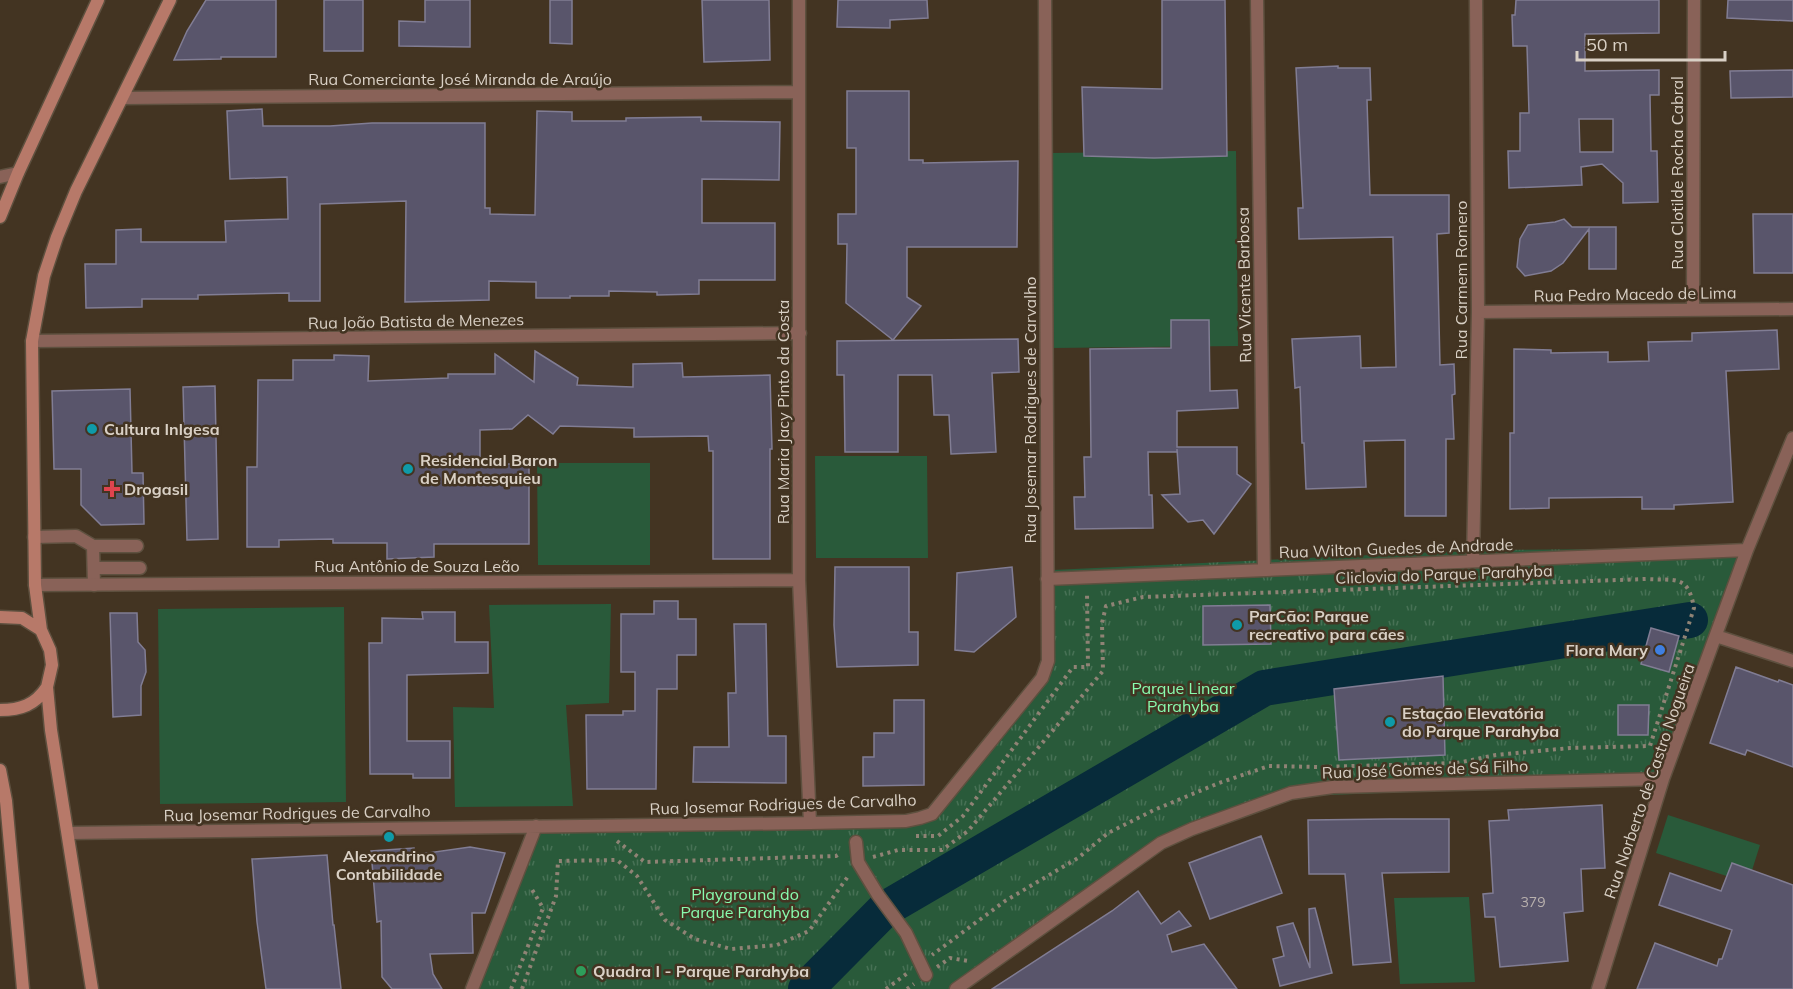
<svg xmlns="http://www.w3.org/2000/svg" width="1793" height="989" viewBox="0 0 1793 989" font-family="Mulish,sans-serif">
<defs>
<pattern id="park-tufts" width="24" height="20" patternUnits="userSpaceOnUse" patternTransform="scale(1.5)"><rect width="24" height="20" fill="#295a3a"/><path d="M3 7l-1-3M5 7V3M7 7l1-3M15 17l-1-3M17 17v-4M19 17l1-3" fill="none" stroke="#477155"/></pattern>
</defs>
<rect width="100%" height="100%" fill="#433422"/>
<!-- grass -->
<path fill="#295a3a" d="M1236,151l2,195 -186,2 -2,-195z
M815,456h112l1,102h-112z
M537,463h113v102h-112z
M611,604l-2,99 -43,2 7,101 -118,1 -2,-100 41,1 -5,-103z
M344,607l2,195 -186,2 -2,-195z
M1668,815l92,30 -12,38 -92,-30z
M1469,897l6,85 -75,2 -6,-86z"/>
<!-- park -->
<path fill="url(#park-tufts)" d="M1749,548l-84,234 -361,14 -137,47 -210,146h-482l65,-165 396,-4 117,-150v-100l426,-20z"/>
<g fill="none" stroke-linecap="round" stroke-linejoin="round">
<!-- river -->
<path stroke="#072b3a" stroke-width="36" d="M806,989l79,-80 379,-221 426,-68"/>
</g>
<!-- building -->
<path fill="#59556b" stroke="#817d94" stroke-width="1.5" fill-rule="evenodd" d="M206,0h70v57h-55v2l-47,1 13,-29z
M324,0h39v51h-39z
M425,0h45v47l-71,-1v-25l26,1z
M550,0h22v44l-22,-1z
M702,0h67l1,60 -66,2z
M838,0h89l1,18 -38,2v8l-53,-1z
M1162,0h63l2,156 -73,2 -70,-2 -2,-69 80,2z
M1516,0h143v33l-74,1v37l74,-1v25h-9l1,56h6l1,51 -35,1v-20l-21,-19 -21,3 1,18 -73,3 -1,-37h12v-38h9l-2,-67h-14l-1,-31h3zM1579,119h34v33h-33z
M1728,0h65v21l-66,-3z
M1338,66v2h32l1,32h-4l3,95h79v38l-12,1 3,131 14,-1 1,30 -3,1 2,44h-8v77h-41v-76l-41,1 2,46 -60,2 -2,-46h-2l-2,-56 -5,1 -3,-49 68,-3 1,32 35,-1 -3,-130 -94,2 -1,-31h5l-7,-140z
M1793,70v27l-62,1 -1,-27z
M847,91h62v69h14v3l95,-2 -1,86h-110v50l14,9 -28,34 -47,-37 1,-59h-9v-30h18v-66h-9z
M262,109l1,17h67l42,-3h113v85h5v6l45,1 2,-104 35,1v9h54v-3l75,-1v4l79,1 -1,58 -77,-1v44h73v57h-76v14l-42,1v-3l-48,-1v5h-39v2h-34v-16l-47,-1v19l-84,2 1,-101 -86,3v97h-31v-8l-91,2v4h-56v8l-56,1 -1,-44h31v-34l25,-1v13h85l-1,-21 63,-2 -1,-42 -57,2 -3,-68z
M1753,214h40v59h-39z
M1564,219l8,8h44v42h-27v-40l-26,34 -12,8 -26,5 -8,-9 3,-28 8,-14 27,-3z
M1171,320h38l1,71 27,-1 1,18 -61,3v36h60v27l14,10 -37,50 -11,-14 -15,2 -26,-27 18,-1 -3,-45v3h-29l1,43h3l1,33 -78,1 -1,-32h11l-1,-40h7l-1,-108 81,-1z
M1777,330l2,39 -53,2 7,131 -59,3v4h-32v-12l-93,1v10l-39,1v-76h4v-84l37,1v3l57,-1v10l41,-1 -1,-19 44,-1v-8z
M1018,339l1,33 -27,1 4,79 -45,2 -2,-39h-15l-2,-40h-34v77h-53l-1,-77h-7v-34z
M535,351l43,27 -1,7 56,2v-23l49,-1 1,14 87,-2 2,74h-2v110h-57v-108h-4l-1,-15 -74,1v-9l-74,-2 -7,8 -25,-19 -16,14 -32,1v34h49v80h-95v13l-47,2v-16h-54v-4l-54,1v7h-32v-80h10l1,-87h35v-20h41v-5l35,1 -1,25 80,-3v-4h47v-20l39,28z
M215,386l3,153 -31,1 -4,-153z
M130,389l2,84h11l1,51 -43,1 -20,-20v-36h-27l-2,-78z
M835,567h74v65h9v33l-81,2 -3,-42z
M1012,567l4,50 -42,35 -19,-2 2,-77z
M654,601h24v18h18v36h-19v34h-20l-1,100h-69l-1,-74h37v-4h12v-39h-14v-58h33z
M1270,605l1,39 -68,1v-39z
M422,612h33v30h33v31l-81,2v66h43v37h-37v-4h-43l-1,-131h13v-25l41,1z
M110,613h27l1,29 7,8 1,22 -5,14v29l-28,2z
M734,624h32l2,112h18v47l-93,-1 1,-35h35l-1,-54h8z
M1651,628l28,8 -10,36 -28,-8z
M1736,667l42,15 1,-2 14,5v82l-46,-17 -2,5 -35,-12z
M1443,676l2,79 -106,5 -5,-71z
M894,700h30v85l-61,1v-29h11v-24h20z
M1618,705h31l-1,30h-30z
M1602,805l3,63 -24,1 2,42 -19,2 4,48 -68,6 -5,-50h-10l-2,-23 10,-1 -4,-72 20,-1 -1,-10z
M1390,819h59v53l-67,1 9,89 -38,3 -8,-91h-36l-1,-54z
M1261,836l21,57 -72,26 -21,-56z
M470,847l35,6 -20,60h-13l1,40 -43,1 3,20 9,15h-50l-10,-12 -1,-56 -4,1 -6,-71 43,-3v7z
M327,855l6,70h1l7,64h-75l-9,-67 -5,-63z
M1732,863l61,22v104h-156l18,-46 62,23 2,-7h3l10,-29 -73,-25 11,-32 51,18z
M1138,891l23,33 18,-13 12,15 -24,9 5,17 32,-8 33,45h-245l120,-78z
M1315,908l17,65 -52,13 -7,-27 11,-3 -7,-29 16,-4 17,45 -1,-59z"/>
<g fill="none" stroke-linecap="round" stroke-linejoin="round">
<defs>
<path id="lane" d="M34,537l42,-1 17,10 1,39
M93,546h44
M94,568h46"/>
<path id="street" d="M799,0v580l11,243
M1257,0l7,570
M123,98l675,-6
M0,177l18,-4
M1693,309l1,-309
M1478,312l315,-3
M32,341l768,-8
M1473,561l5,-249 -2,-312
M1047,579l700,-29
M35,585l764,-5
M1716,636l77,25
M68,833l742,-10 96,-2 14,-3 12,-4 110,-136 6,-17 -3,-661
M856,842l2,20 20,33 28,38 20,42
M472,989l64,-163
M956,989l205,-146 31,-14 99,-36 42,-6 330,-8
M1598,989l65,-210 84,-229 46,-112"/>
<path id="secondary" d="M0,217l18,-44 80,-173
M0,617l22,1 19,12
M0,710c21,0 35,-5 47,-23
M0,770l6,31 17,188
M92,989l-41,-259 -4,-43 5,-22 -2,-15 -9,-20 -6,-45 -3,-244 12,-65 13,-39 19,-46 94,-191"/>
</defs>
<!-- lane casing -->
<use href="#lane" stroke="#5e503f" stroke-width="15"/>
<!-- street casing -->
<use href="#street" stroke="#5e503f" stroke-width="15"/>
<!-- secondary casing -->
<use href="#secondary" stroke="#5e503f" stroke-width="15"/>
<!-- path -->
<path stroke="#8f8375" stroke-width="4" stroke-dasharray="3 4.5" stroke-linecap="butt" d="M916,836h22l25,-20 110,-149h15l-1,-74
M617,841l28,21 191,-6 5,-3
M873,857l25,-7h44l26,-19 135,-160 -1,-48 4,-17 37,-9 503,-18c30,2 42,-5 48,29l-44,138 -80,2 -74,7 -39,8 -137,4 -51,-1 -50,17 -65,27 -46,23 -30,25 -73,43 -73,54
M937,967l13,-9 18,3
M511,989l32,-81 -12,-20v-2
M522,989l34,-93 2,-35 59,-1 20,16 28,44 30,19 36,10 46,-4 32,-14 40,-56
M886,989l23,-17
M907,989l7,-5"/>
<!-- lane -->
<use href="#lane" stroke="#896258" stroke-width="12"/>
<!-- street -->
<use href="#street" stroke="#896258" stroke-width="12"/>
<!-- secondary -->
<use href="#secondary" stroke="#b77969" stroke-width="12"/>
</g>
<!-- markers -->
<g fill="#0f9aa8" stroke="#433422" stroke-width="2">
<circle cx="92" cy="429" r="6"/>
<circle cx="408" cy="469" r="6"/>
<circle cx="1237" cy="625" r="6"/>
<circle cx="1390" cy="722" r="6"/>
<circle cx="389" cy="837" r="6"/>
</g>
<path fill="#e0444e" stroke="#433422" stroke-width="2" d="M109 480h6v6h6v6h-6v6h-6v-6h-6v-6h6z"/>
<circle fill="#3f7fe0" stroke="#433422" stroke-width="2" cx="1660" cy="650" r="6"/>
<circle fill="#2e9e5b" stroke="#433422" stroke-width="2" cx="581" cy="971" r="6"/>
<g text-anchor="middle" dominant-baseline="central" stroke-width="5" stroke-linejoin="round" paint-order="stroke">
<!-- number labels -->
<g font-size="14" fill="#b9b1ae">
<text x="1533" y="902">379</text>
</g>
<!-- street labels -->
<g font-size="16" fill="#d9d0c5" stroke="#433422">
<text x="460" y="79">Rua Comerciante José Miranda de Araújo</text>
<text transform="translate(1677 173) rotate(-90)">Rua Clotilde Rocha Cabral</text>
<text transform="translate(1461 280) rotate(-90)">Rua Carmem Romero</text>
<text transform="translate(1244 285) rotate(-91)">Rua Vicente Barbosa</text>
<text transform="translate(1635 294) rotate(-1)">Rua Pedro Macedo de Lima</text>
<text transform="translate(416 321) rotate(-1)">Rua João Batista de Menezes</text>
<text transform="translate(1030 410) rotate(-90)">Rua Josemar Rodrigues de Carvalho</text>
<text transform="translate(783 412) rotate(-90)">Rua Maria Jacy Pinto da Costa</text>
<text transform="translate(1396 548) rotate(-2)">Rua Wilton Guedes de Andrade</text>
<text x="417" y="566">Rua Antônio de Souza Leão</text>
<text transform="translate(1444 574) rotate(-2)">Cliclovia do Parque Parahyba</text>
<text transform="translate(1425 769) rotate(-2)">Rua José Gomes de Sá Filho</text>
<text transform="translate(1649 781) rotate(-71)">Rua Norberto de Castro Nogueira</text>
<text transform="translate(783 804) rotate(-2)">Rua Josemar Rodrigues de Carvalho</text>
<text transform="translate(297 813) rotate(-1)">Rua Josemar Rodrigues de Carvalho</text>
</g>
<!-- poi labels -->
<g font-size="16" font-weight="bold" fill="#d9d0c5" stroke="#433422" text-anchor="start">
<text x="104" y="429">Cultura Inlgesa</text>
<text x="420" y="460">Residencial Baron<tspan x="420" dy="18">de Montesquieu</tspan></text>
<text x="124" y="489">Drogasil</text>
<text x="1249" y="616">ParCão: Parque<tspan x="1249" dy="18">recreativo para cães</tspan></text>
<text x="1648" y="650" text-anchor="end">Flora Mary</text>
<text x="1402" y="713">Estação Elevatória<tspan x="1402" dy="18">do Parque Parahyba</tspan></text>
<text x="389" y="856" text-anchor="middle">Alexandrino<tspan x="389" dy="18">Contabilidade</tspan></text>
<text x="593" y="971">Quadra I - Parque Parahyba</text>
</g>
<!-- park labels -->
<g font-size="16" fill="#88fbae" stroke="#433422">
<text x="1183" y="688">Parque Linear<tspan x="1183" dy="18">Parahyba</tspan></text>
<text x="745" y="894">Playground do<tspan x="745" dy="18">Parque Parahyba</tspan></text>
</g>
</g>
<!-- scale -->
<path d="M1577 51v9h148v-9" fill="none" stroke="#d9d0c5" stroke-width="3"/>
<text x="1586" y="51" font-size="18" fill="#d9d0c5" stroke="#433422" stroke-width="4.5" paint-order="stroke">50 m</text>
</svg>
